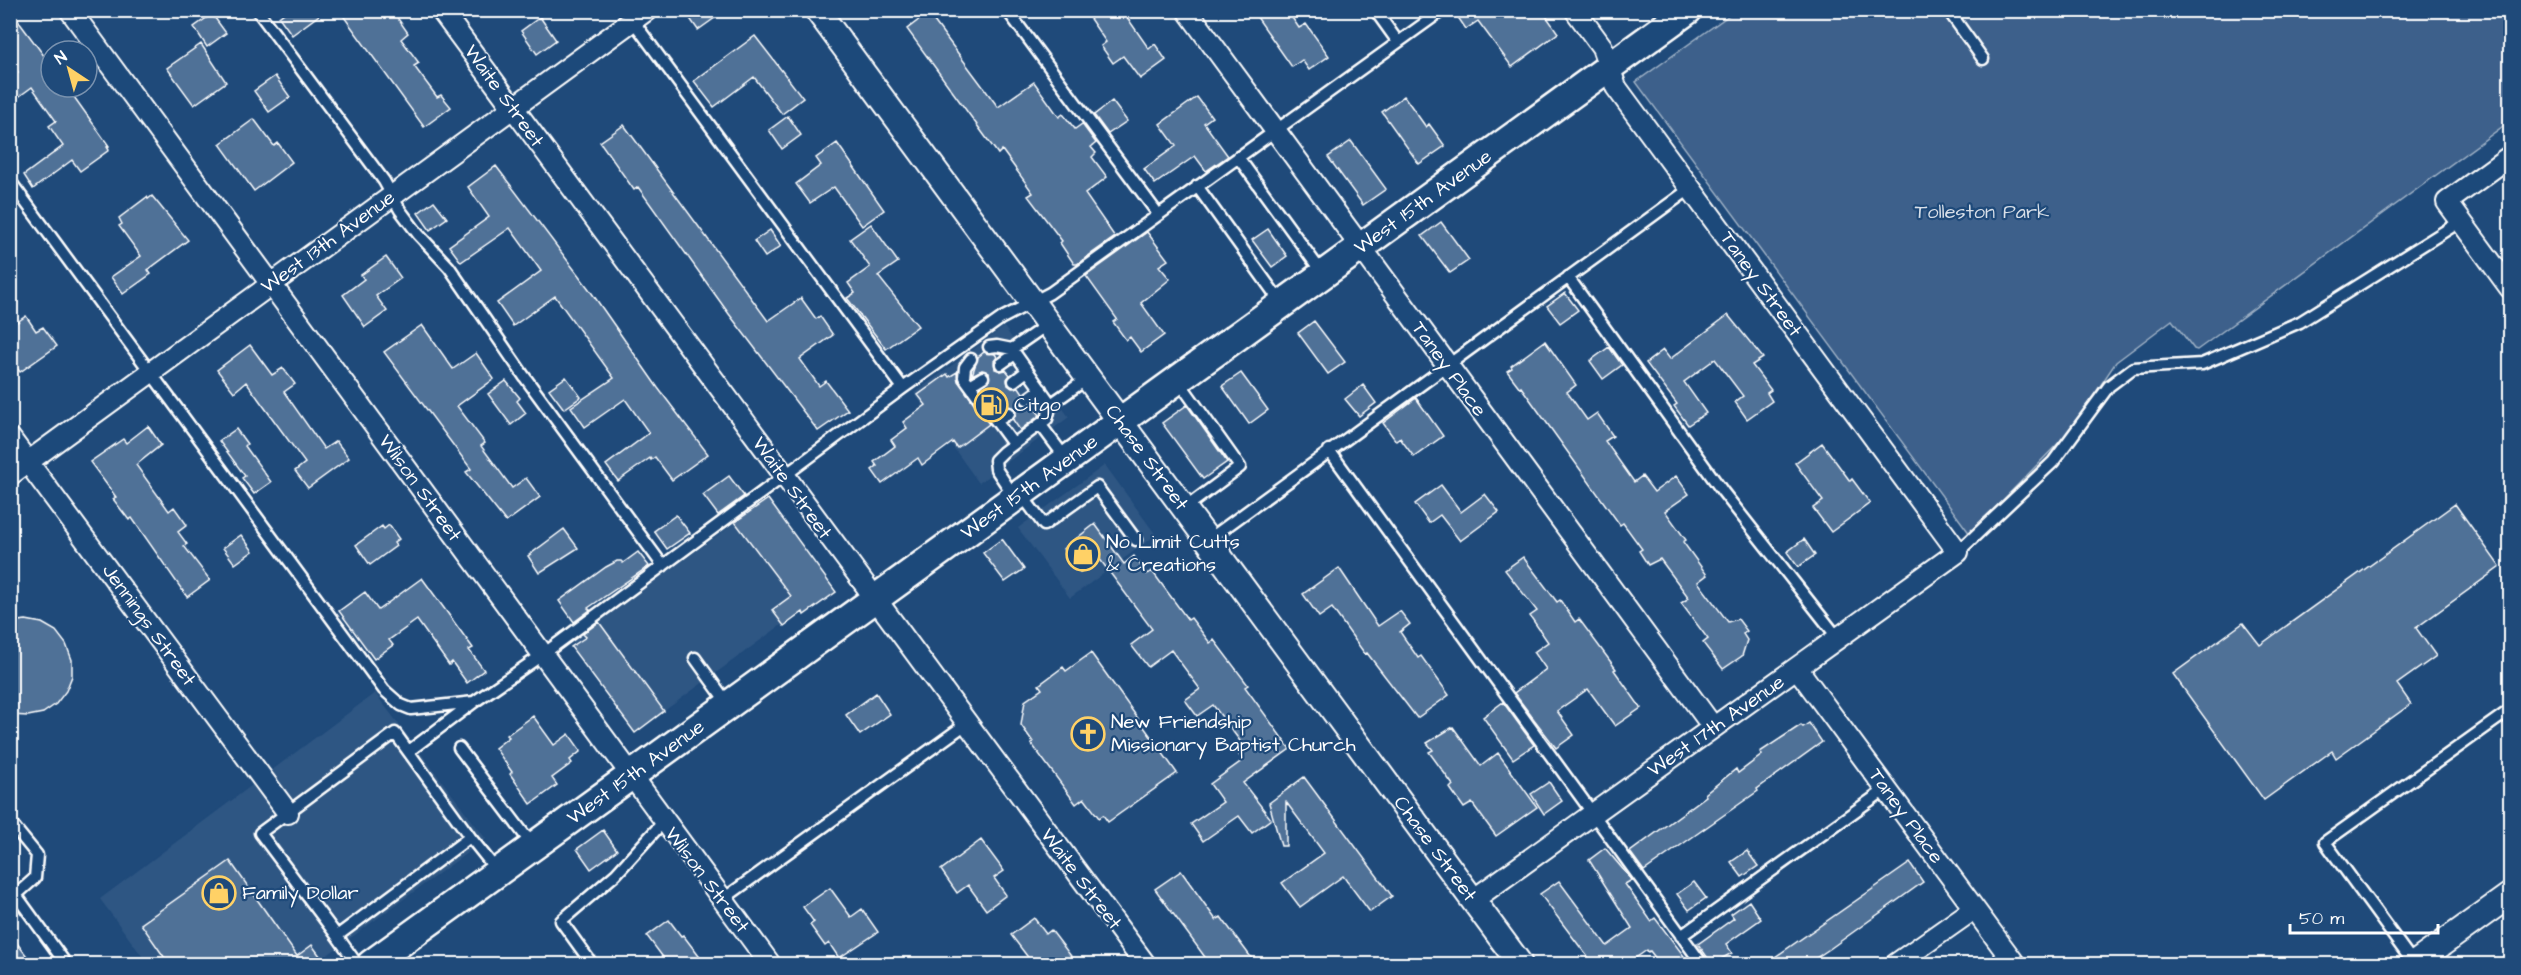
<svg xmlns="http://www.w3.org/2000/svg" width="2521" height="975" viewBox="0 0 2521 975" font-family="'Architects Daughter',sans-serif">
<rect width="100%" height="100%" fill="#1f4a7a"/>
<filter id="ink" filterUnits="userSpaceOnUse"><feTurbulence type="fractalNoise" baseFrequency=".0167" numOctaves="2"/><feDisplacementMap in="SourceGraphic" scale="12" xChannelSelector="R" yChannelSelector="G"/><feConvolveMatrix kernelMatrix="1 2 1 2 8 2 1 2 1" color-interpolation-filters="sRGB"/></filter>
<g filter="url(#ink)">
<!-- built -->
<path fill="#2e5683" d="M1004,327l65,90 -90,66 -65,-90z
M1105,465l51,70 -86,63 -52,-70z
M768,499l65,88 -192,141 -69,-87z
M375,693l111,146 -171,125h-167l-48,-65z"/>
<!-- green -->
<path fill="#3c618b" stroke="#9eb0c5" stroke-width="1.5" d="M1735,11h775v110l-313,229 -3,-1 -22,-29 -56,42 -46,69 -100,103 -334,-452z"/>
<!-- building -->
<path fill="#507197" stroke="#fff" stroke-width="1.5" d="M10,10l41,55v22h16l42,59 -2,1 2,3 -29,21 -8,-11 -39,29 -9,-14 39,-29 -14,-20 7,-5 -24,-34 -15,11 -7,-10v-11l8,-5 -8,-11z
M288,10h38l-34,25 -13,-18z
M339,10h53l16,23 -7,6 18,24 -5,3 23,31 4,-2 10,12 -27,20z
M684,10h42l-28,20z
M1084,10h38l27,39 6,-5 11,16 -26,19 -17,-23 -10,7 -12,-17 5,-4z
M1252,10h35l12,18 7,-4 23,32 -20,14 -7,-10 -10,7z
M1453,10h89l16,23 -46,34 -34,-46 -12,8z
M928,13l70,94 36,-25 25,35 4,-3 12,15 7,-5 14,19 -5,4 5,6 -4,4 15,20 -22,17 30,43 -38,27h-3l-14,-21 2,-2 -34,-45 5,-3 -31,-43 -4,4 -91,-125z
M212,14l14,19 -19,14 -13,-20z
M540,17l16,23 -19,14 -16,-23z
M755,36l48,62 -21,16 -28,-37 -40,30 -20,-26z
M201,44l25,38 -32,23 -27,-37z
M275,76l15,21 -21,15 -15,-21z
M1404,96l22,31 3,-3 16,22 -26,18 -37,-52z
M1197,97l15,20 -8,6 24,33 -22,15 -11,-15 -40,28 -11,-15 32,-23 -16,-22z
M1112,101l15,20 -19,13 -14,-19z
M788,116l13,19 -19,14 -13,-19z
M254,119l20,27 4,-3 14,19 -38,29 -34,-47z
M624,125l144,196 33,-23 15,21 4,-3 13,19 -33,24 19,27 7,-5 22,29 -30,21 -89,-117 -91,-127 -4,3 -34,-48z
M1351,141l35,48 -23,16 -35,-48z
M837,143l47,67 -22,16 -28,-39 -24,16 -14,-19 25,-19 -5,-7z
M496,166l93,123 69,99 50,66 -36,26 -17,-23 -4,3 -1,-2 -32,23 -12,-16 43,-32 -24,-34 -40,28 -14,-20 43,-29 -59,-82 -42,30 -16,-23 44,-32 -31,-43 -49,34 -12,-16 40,-29 -21,-30z
M152,196l36,44 -40,30 3,4 -28,20 -12,-17 30,-21 -22,-30 3,-2 -3,-6 28,-21 1,2z
M434,201l13,17 -17,12 -12,-17z
M1441,222l28,38 -19,13 -28,-37z
M871,224l27,38 -20,14 40,50 -32,23 -39,-51 8,-5 -7,-10 22,-16 -20,-28z
M1268,229l19,27 -15,11 -20,-27z
M770,230l11,16 -16,11 -11,-16z
M1147,232l21,28 -9,6 11,13 -29,24 23,32 -23,17 -11,-15 -4,3 -13,-18 4,-3 -31,-43z
M386,257l15,21 -25,18 11,15 -22,16 -22,-32 21,-16 -3,-4z
M1565,293l13,17 -18,13 -13,-17z
M1728,315l35,43 -11,7 19,25 -4,3 5,8 -25,18 -12,-17 8,-6 -28,-37 -31,23 22,31 -18,12 -14,-19 3,-2 -31,-41 17,-13 7,9z
M26,316l10,15 7,-4 14,19 -37,26 -10,-13v-32z
M1314,321l31,41 -17,12 -30,-41z
M422,325l31,44 23,-16 18,26 -37,27 28,37 -4,3 31,42 14,-10 14,19 -34,25 -40,-50 5,-3 -87,-117z
M1545,341l31,44 -9,7 20,28 10,-7 16,23 -8,5 29,41 8,-6 12,16 22,-16 13,18 -24,17 21,29 -3,2 24,33 -9,7 30,40 10,-3 9,12 -4,3 4,6 -5,16 -19,13 -20,-26 5,-4 -27,-36 8,-5 -29,-39 -12,6 -9,-14 3,-2 -19,-26 -3,2 -99,-138 -1,1 -13,-17 5,-3 -1,-2z
M250,345l22,30 11,-7 12,16 -11,8 40,57 12,-8 13,17 -41,30 -13,-17 10,-8 -59,-81 -12,10 -17,-22z
M1609,347l13,18 -19,14 -13,-18z
M984,352l11,2 2,3 -3,4 1,8 6,2 5,-1 4,5 -3,4 1,6 4,3 7,-1 4,6 -3,6 1,5 6,2 5,-1 8,10 -20,15 -7,-10 3,-7 -1,-5 -7,-2 -10,5 -5,-7 9,-8 -1,-8 -7,-2 -10,6 -3,-5 8,-6v-8l-7,-3 -10,5 6,-18z
M957,372l1,9 31,43 -32,24 -4,-6 -31,23 -4,-7 -36,26 -10,-14 5,-4 -3,-4 21,-16 -4,-6 16,-12 -4,-6 23,-17 -8,-10 29,-21 2,3z
M1241,373l27,37 -19,14 -27,-38z
M566,377l15,20 -17,12 -15,-20z
M506,381l14,17 -3,3 9,12 -15,12 -23,-31z
M1363,385l13,18 -17,13 -14,-17z
M1416,398l27,38 -29,21 -14,-19 -4,3 -13,-18z
M1187,405l40,57 -24,17 -41,-56z
M148,426l13,19 -25,20 33,46 5,-4 13,18 -9,7 9,12 -3,2 26,34 -23,17 -55,-79 -3,2 -16,-21 3,-2 -26,-35 33,-23 3,4z
M236,429l11,15 -2,2 26,36 -17,12 -12,-16 3,-2 -26,-35z
M1822,443l28,38 2,-2 18,24 -39,29 -18,-24 10,-7 -28,-38z
M729,476l15,20 -26,19 -15,-20z
M1441,485l20,27 24,-18 14,18 -39,29 -20,-26 -11,8 -14,-19z
M768,499l68,93 -32,23 -1,-3 -19,14 -12,-16 19,-14 -56,-74z
M2455,504l45,63 -84,61 20,28 -39,28 14,20 -75,54 -4,-7 -68,49 -91,-126 70,-51 17,22z
M676,515l14,18 -23,16 -13,-18z
M1095,524l29,40 10,-8 13,18 5,-3 36,49 3,-2 19,25 4,-3 34,45 -3,2 45,62 -47,34 28,36 -19,14 -13,-17 -36,25 -12,-17 32,-22 -13,-18 33,-24 -4,-5 7,-6 -33,-44 -16,11 -12,-16 15,-11 -29,-39 -23,17 -17,-22 21,-16 -53,-71 -19,14 -17,-23z
M389,525l10,14 -5,4 2,3 -26,19 -14,-20 26,-19 2,3z
M564,529l14,19 -39,25 -11,-17z
M241,535l12,16 -18,13 -12,-16z
M1002,539l22,30 -19,13 -22,-29z
M1804,539l11,16 -17,12 -11,-15z
M638,552l11,14 -61,42 2,2 -16,12 -15,-21 47,-34 11,-6h4l2,2z
M1523,557l34,45 3,-2 15,22 4,-3 37,50 -2,1 27,38 -26,18 -27,-37 -31,22 17,24 -18,13 -42,-55 32,-24 -12,-17 14,-10 -18,-26 7,-5 -32,-41z
M1339,568l39,58 22,-15 10,13 -10,8 18,26 3,-2 28,39 -32,23 -50,-65 -2,1 -33,-46 -13,9 -16,-23z
M422,578l51,70 -4,2 15,20 -17,13 -15,-21 -3,3 -32,-45 -28,20 4,5 -19,14 -35,-48 26,-19 13,18z
M26,620l16,3 14,8 10,13 6,16v16l-6,15 -10,13 -13,9 -15,3 -18,-1v-93z
M599,622l65,89 -29,22 -64,-86 15,-10 -3,-3z
M1091,653l86,120 -69,49 -5,-7 -4,3 -15,-20 -8,6 -45,-61 2,-1 -12,-17 4,-24 17,-12 -3,-4 24,-18 3,4z
M876,693l14,21 -30,21 -14,-20z
M1503,702l31,43 -21,14 -30,-42z
M533,716l21,29 15,-11 12,17 -11,9 2,3 -20,15 5,7 -26,19 -21,-30 2,-2 -17,-24 14,-11 -2,-2z
M1809,723l13,19 -65,47 1,2 -17,12 -97,68 -14,-19 76,-56 -1,-2 31,-25 2,4 24,-18 -2,-3 41,-27 2,2z
M1453,727l28,39 17,-13 39,54 -41,29 -24,-33 -8,5 -14,-20 3,-3 -24,-33 4,-2 -6,-7z
M1304,777l88,119 -22,16 -27,-36 -43,31 -18,-24 42,-30 -38,-51v44h-5l-12,-43z
M1549,782l13,19 -18,13 -13,-20z
M603,830l14,20 -26,19 -14,-20z
M981,840l23,31 -10,7 12,17 -20,15 -18,-25 -11,8 -16,-23z
M1605,848l27,32 -7,4 26,37 4,-3 29,38 -12,8h-12l-10,-13 -2,1 -1,-2 -20,14h-34l-53,-70 19,-13 48,65 25,-18 -43,-68z
M1747,851l11,15 -16,11 -11,-15z
M230,861l67,95 15,-11 14,19h-157l-28,-40z
M1910,863l13,19 -92,66 -24,16h-42z
M1181,871l35,49 5,-3 35,47h-46l-55,-75z
M1694,882l12,16 -17,12 -12,-16z
M830,888l21,29 11,-8 16,23 -39,26 -10,-15 -4,3 -15,-21 4,-3 -11,-15z
M1749,901l12,18 -35,25 6,9 -20,11 -14,-20 36,-26 -3,-4z
M1034,918l12,16 5,-4 26,34h-44l-22,-29z
M669,920l12,16 2,-1 22,29h-37l-21,-28z
M10,934l23,30h-23z"/>
<g fill="none" stroke-linecap="round" stroke-linejoin="round">
<defs>
<path id="service" d="M257,10l127,171 16,29 18,24 31,33 75,109 139,190
M625,10l278,378
M1007,10l151,204
M1375,10l23,32
M1948,10l35,49
M1238,157l85,117
M10,181l374,509 17,15 10,4 63,-7 68,-47 361,-267 99,-70 48,-25 393,-283
M1197,186l85,118
M1568,277l155,215 115,146
M989,347l8,-1 15,3 36,-25
M1012,349l39,55 -4,15 -44,33 -8,8 1,9 18,27
M971,359l-6,8 -1,10 49,67
M1001,364l14,-10
M1178,380l62,87 -55,41
M1014,381l13,-10
M970,385l13,-8
M1027,399l14,-10
M983,402l12,-9
M1051,404l37,-26
M997,421l12,-8
M1040,424l27,36
M1329,450l373,514
M1021,494l23,31 53,-38 39,53
M1208,540l483,-352
M1958,552l95,-90 56,-76 24,-18 69,-4 98,-42 161,-101
M695,658l33,46
M459,748l74,98
M409,751l65,-49
M10,822l27,33 -2,23 -19,17
M470,837l-133,99 -77,-103 135,-100 75,104 28,35
M10,899l6,-4 50,69
M722,900l244,-176
M337,936l20,28
M1681,936l205,-147
M592,964l-31,-43 55,-47 48,-53
M2414,964l-89,-122 185,-132"/>
<path id="minor" d="M70,10l700,954
M441,10l704,954
M1187,10l526,717
M2510,156l-63,46 63,86
M10,438l278,375
M10,475l637,-465
M1797,668l218,296
M1473,900l485,-348 -342,-465 -14,-40 -27,-37
M1896,964l78,-55"/>
<g id="tertiary">
<path id="s1" d="M817,10l703,954"/>
<path d="M2414,964l96,-69"/>
</g>
<g id="secondary">
<path id="s2" d="M371,964l1317,-954"/>
</g>
</defs>
<!-- service casing -->
<use href="#service" stroke="#fff" stroke-width="15"/>
<!-- minor casing -->
<use href="#minor" stroke="#fff" stroke-width="24"/>
<!-- tertiary casing -->
<use href="#tertiary" stroke="#fff" stroke-width="28"/>
<!-- secondary casing -->
<use href="#secondary" stroke="#fff" stroke-width="32"/>
<!-- service -->
<use href="#service" stroke="#1f4a7a" stroke-width="10"/>
<!-- minor -->
<use href="#minor" stroke="#1f4a7a" stroke-width="20"/>
<!-- tertiary -->
<use href="#tertiary" stroke="#1f4a7a" stroke-width="24"/>
<!-- secondary -->
<use href="#secondary" stroke="#1f4a7a" stroke-width="27"/>
</g>
</g>
<!-- icons -->
<defs>
<symbol id="fuel-ring" viewBox="-11 -11 22 22"><circle r="9.5" fill="#1f4a7a" stroke="#ffd166" stroke-width="1.5"/><path d="M-5.5-6h7V0h2V4h1.3V-2.5L3-4.5l.8-.8L6-3V5H2.5V1h-1V6h-7ZM-4.2-4.7v3.2H.2V-4.7Z" fill="#ffd166"/></symbol>
<symbol id="shop-ring" viewBox="-11 -11 22 22"><circle r="9.5" fill="#1f4a7a" stroke="#ffd166" stroke-width="1.5"/><path d="M-5-2.5h2.3a2.7 3.5 0 0 1 5.4 0H5L5.5 6h-11ZM-1.5-2.5h3a1.5 2.3 0 0 0-3 0Z" fill="#ffd166"/></symbol>
<symbol id="church-ring" viewBox="-11 -11 22 22"><circle r="9.5" fill="#1f4a7a" stroke="#ffd166" stroke-width="1.5"/><path d="M-1.2-6h2.4v3.5h3.3v2.4h-3.3V6h-2.4V-.1h-3.3v-2.4h3.3Z" fill="#ffd166"/></symbol>
</defs>
<g fill-rule="evenodd">
<use href="#fuel-ring" x="972" y="386" width="38" height="38"/>
<use href="#shop-ring" x="1064" y="535" width="38" height="38"/>
<use href="#church-ring" x="1069" y="715" width="38" height="38"/>
<use href="#shop-ring" x="200" y="874" width="38" height="38"/>
</g>
<g text-anchor="middle" dominant-baseline="central" stroke-width="4.5" stroke-linejoin="round" paint-order="stroke">
<!-- street labels -->
<g font-size="20" fill="#fff" stroke="#1f4a7a">
<text transform="translate(504 96) rotate(54)">Waite Street</text>
<text stroke="none"><textPath href="#s2" startOffset="1299">West 15th Avenue</textPath></text>
<text transform="translate(328 242) rotate(-36)">West 13th Avenue</text>
<text transform="translate(1761 284) rotate(54)">Taney Street</text>
<text transform="translate(1449 369) rotate(54)">Taney Place</text>
<text stroke="none"><textPath href="#s1" startOffset="556">Chase Street</textPath></text>
<text transform="translate(420 488) rotate(54)">Wilson Street</text>
<text transform="translate(792 488) rotate(54)">Waite Street</text>
<text stroke="none"><textPath href="#s2" startOffset="813">West 15th Avenue</textPath></text>
<text transform="translate(149 625) rotate(54)">Jennings Street</text>
<text transform="translate(1716 726) rotate(-35)">West 17th Avenue</text>
<text stroke="none"><textPath href="#s2" startOffset="327">West 15th Avenue</textPath></text>
<text transform="translate(1906 816) rotate(54)">Taney Place</text>
<text stroke="none"><textPath href="#s1" startOffset="1042">Chase Street</textPath></text>
<text transform="translate(1081 879) rotate(53)">Waite Street</text>
<text transform="translate(707 880) rotate(53)">Wilson Street</text>
</g>
<!-- park labels -->
<g font-size="20" fill="#d8dfe8" stroke="#1f4a7a">
<text x="1982" y="212">Tolleston Park</text>
</g>
<!-- poi labels -->
<g font-size="20" fill="#fff" stroke="#1f4a7a" text-anchor="start">
<text x="1014" y="405">Citgo</text>
<text x="1106" y="542">No Limit Cutts<tspan x="1106" dy="23">&amp; Creations</tspan></text>
<text x="1111" y="722">New Friendship<tspan x="1111" dy="23">Missionary Baptist Church</tspan></text>
<text x="242" y="893">Family Dollar</text>
</g>
</g>
<!-- margin -->
<rect width="2521" height="975" fill="none" stroke="#1f4a7a" stroke-width="36"/>
<rect x="18" y="18" width="2485" height="939" fill="none" stroke="#fff" stroke-width="2" filter="url(#ink)"/>
<!-- north arrow -->
<g transform="translate(69 69) rotate(324)"><circle r="28" fill="#1f4a7a" stroke="#7992af" stroke-width="1.5"/>
<path d="M0-4.5L10 22L0 15L-10 22Z" fill="#ffd166"/>
<text y="-9" font-size="16" font-weight="bold" text-anchor="middle" fill="#ffffff">N</text>
</g>
<!-- scale -->
<path d="M2290 924v9h148v-9" fill="none" stroke="#ffffff" stroke-width="3"/>
<text x="2299" y="924" font-size="18" fill="#ffffff" stroke="#1f4a7a" stroke-width="4.5" paint-order="stroke">50 m</text>
</svg>
